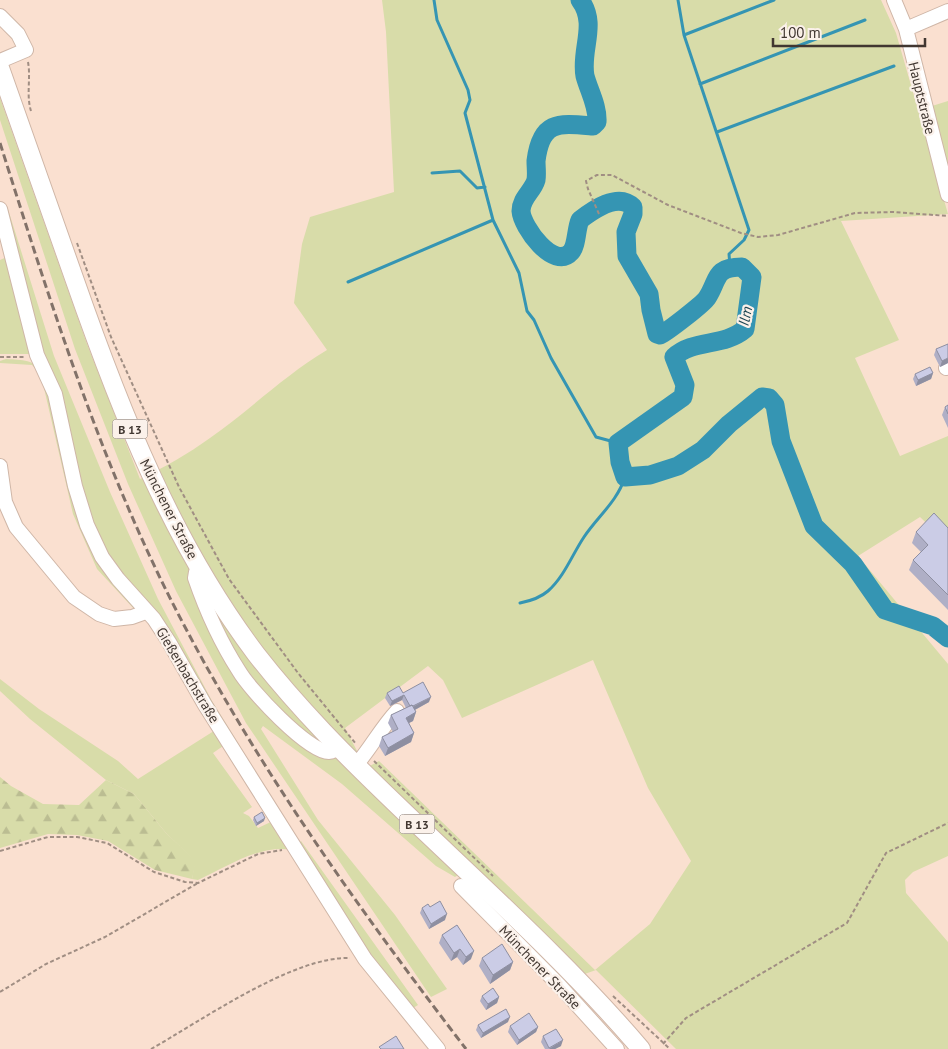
<svg xmlns="http://www.w3.org/2000/svg" width="948" height="1049" viewBox="0 0 948 1049" font-family="'PT Sans',sans-serif">
<defs>
<pattern id="forest-firs" width="22" height="20" patternUnits="userSpaceOnUse" patternTransform="scale(1.25)"><rect width="22" height="20" fill="#d8dca9"/><path d="M5 1l3.5 6h-7zM16 11l3.5 6h-7z" fill="#bbbd92"/></pattern>
</defs>
<rect width="100%" height="100%" fill="#fae0d0"/>
<!-- grass -->
<path fill="#d8dca9" fill-rule="evenodd" d="M382,0h499l15,33 52,181 -107,7 58,119 -44,18 45,98 48,-20v108l-28,-27 -62,39 90,108v192l-35,16 -8,8 1,13 42,49v107h-272l-80,-79 -31,11 -107,-106 -3,2 -19,-11 -94,-82 -79,-58 -2,3 57,91 77,95 52,74 -16,8 -185,-274 -70,-132 -48,-107 -53,-135 -75,-229v-22l87,246 53,135c25,-12 48,-25 70,-41 40,-28 75,-63 117,-88l-33,-47 8,-59 8,-27 84,-25 -8,-160zM593,660l55,128 43,73 -41,63 -55,46 -216,-209 -13,7 -21,-40 83,-62 15,14 19,38z
M948,101v67l-16,-62z
M2,203l5,3 47,150 56,136 48,107 54,102 42,68 -3,1 -131,-193 -29,-53z
M9,256l24,93 -4,5h-29v-94z
M6,359c16,1 29,0 38,15l28,113 63,117 -1,5 -37,-40 -24,-55 -32,-139 -9,-10 -32,-2v-2z
M0,679l39,30 79,52 20,18 79,-50 9,15 -13,9 39,54 -9,6 6,3 9,12 17,-8 19,30c-35,-6 -65,16 -96,30l-6,-1 3,-18 -29,-28 -32,-39 -28,-14 -76,-61 -30,-28z
M301,841l117,164 -8,5 -45,-57 -66,-110z"/>
<!-- forest -->
<path fill="url(#forest-firs)" d="M0,777l11,9 32,18 36,1 27,-25 28,14 32,39 30,28 -4,18 -37,-9 -47,-29 -31,-6 -29,-1 -48,14z"/>
<g fill="none" stroke-linecap="round" stroke-linejoin="round">
<!-- stream -->
<path stroke="#3595b3" stroke-width="3" d="M434,0l3,20 31,70 2,10 -5,13 28,107 26,53 8,38 7,9 17,38 45,79 22,6
M678,0l6,35 65,195 -5,10 -15,14 1,13
M684,35l90,-35
M700,84l165,-64
M717,132l177,-66
M432,173l28,-2 17,17 8,-1
M348,282l145,-62
M520,603c10,-2 20,-5 28,-12 16,-14 24,-36 36,-54 14,-21 33,-35 41,-60"/>
<!-- river -->
<path stroke="#3595b3" stroke-width="19" d="M580,0c18,24 0,50 5,76 4,15 13,30 12,46l-4,4c-34,-3 -52,-6 -57,35 0,6 1,13 0,19 -3,11 -15,18 -15,31 1,16 33,60 50,41 6,-7 5,-23 9,-32 13,-10 38,-28 53,-13v7l-7,18 1,24 22,38 2,16 6,24 3,1c7,-3 43,-31 47,-37 12,-18 6,-31 35,-31l10,10 -7,52c-21,18 -52,10 -71,28l11,28 -2,12 -65,46 2,19 5,15 25,-2 28,-9 25,-16 26,-26 33,-27 7,1 6,7 6,36 33,85 39,38 32,46 48,16 15,12"/>
<defs>
<path id="minor" d="M894,0l12,29 42,166
M0,16l18,18 8,16 -26,11
M906,29l42,-18
M0,209l37,146 18,39 20,92 12,39 15,32 16,22 36,40 15,23 36,63 160,254 73,90
M946,368l2,-1
M0,466l5,36 11,25 58,70 25,17 15,5 18,-2 14,-5
M200,569l-4,3 -1,6c11,32 26,65 44,93 11,19 69,81 90,81 4,0 6,-2 9,-5
M356,765c15,-17 25,-37 41,-54
M461,886l98,99 58,64"/>
<path id="major" d="M0,68c25,70 49,140 74,210 46,132 97,263 182,376 42,54 90,102 139,149 83,80 171,158 246,246"/>
</defs>
<!-- minor casing -->
<use href="#minor" stroke="#cfb6a7" stroke-width="16"/>
<!-- major casing -->
<use href="#major" stroke="#cfb6a7" stroke-width="20"/>
<!-- path -->
<path stroke="#a08e83" stroke-width="2" stroke-dasharray="4 2.5" stroke-linecap="butt" d="M28,62c3,16 -2,33 3,49
M599,214l-11,-25 -2,-8 11,-6h15l56,30 73,28 17,4 20,-2 77,-22 38,-1 55,4
M77,243l34,94 68,150 50,92 69,94 58,71
M0,357h25
M374,761l119,115
M0,851l48,-14h29l30,6 47,29 31,10 13,1 60,-29 24,-4
M0,992l46,-28 59,-27 93,-54
M613,996l57,53
M663,1044l23,-26 161,-95 39,-70 62,-30
M151,1049c50,-28 142,-93 199,-91"/>
<!-- minor -->
<use href="#minor" stroke="#fff" stroke-width="14"/>
<!-- major -->
<use href="#major" stroke="#fff" stroke-width="18"/>
<!-- rail -->
<path stroke="#827269" stroke-width="3" stroke-dasharray="8 4" stroke-linecap="butt" d="M0,143c48,152 96,306 167,449 82,164 188,312 299,457"/>
</g>
<!-- wall -->
<path fill="#afafc6" d="M936,349l12,14 -8,4 -6,-12z
M933,373l-2,6 -15,7 -3,-7 2,-5z
M948,405v23l-6,-13 3,-8z
M948,528v82l-39,-40 4,-10 8,-8 -9,-9 4,-11z
M387,693h16l26,9 -14,8 1,2 -3,9 -4,2 5,10 -3,9 -26,14 -6,-10 3,-9 11,-5 -5,-9 3,-8 15,-7 -4,-8 -12,6 -5,-8z
M254,817l10,4 -8,5 -3,-6z
M422,908l23,12 -16,9 -9,-16z
M457,925l14,34 -8,6 -6,-8 -6,4 -12,-18 3,-8z
M482,958l31,4 -3,8 -20,14 -11,-18z
M482,996l17,1 -2,6 -11,7 -6,-9z
M508,1022l-27,16 -5,-8 2,-5z
M510,1026l28,1 -2,5 -19,13 -9,-13z
M543,1036l18,10 -6,3h-10l-4,-7z"/>
<!-- shaded-wall -->
<path fill="#8e8fa1" d="M948,358v5l-8,4 2,-6z
M933,373l-2,6 -15,7 2,-6z
M404,695l-2,5 -12,6 2,-5z
M431,697l-2,5 -20,11 2,-5z
M416,712l-3,9 -10,5 3,-8z
M414,733l-3,9 -26,14 3,-8z
M265,818l-1,3 -8,5 1,-3z
M447,914l-2,6 -16,9 2,-5z
M460,949l-3,8 -6,4 3,-8z
M474,951l-3,8 -8,6 3,-8z
M513,962l-3,8 -20,14 3,-9z
M499,997l-2,6 -11,7 2,-6z
M510,1017l-2,5 -27,16 2,-5z
M538,1027l-2,5 -19,13 2,-5z
M563,1040l-2,6 -6,3h-6z"/>
<!-- building -->
<path fill="#cbcce6" stroke="#8e8fa1" d="M948,344v14l-6,3 -6,-12z
M930,367l3,6 -15,7 -3,-6z
M948,405v9l-3,-7z
M934,513l14,15v67l-35,-35 15,-15 -12,-13z
M423,682l8,15 -18,9 -1,-1 -2,1 -6,-11 -12,6 -5,-8 12,-7 4,7z
M412,705l4,7 -10,6 8,15 -26,15 -6,-11 16,-8 -7,-14z
M262,812l3,6 -8,5 -3,-6z
M440,901l7,13 -16,10 -9,-16 6,-4 2,3z
M457,925l17,26 -8,6 -6,-8 -6,4 -12,-18z
M502,944l11,18 -20,13 -11,-17z
M493,988l6,9 -11,7 -6,-8z
M506,1009l4,8 -27,16 -5,-8z
M529,1013l9,14 -19,13 -9,-14z
M556,1029l7,11 -14,8 -6,-12z
M396,1036l8,13h-23l-2,-2z"/>
<g text-anchor="middle" dominant-baseline="central" stroke-width="4.5" stroke-linejoin="round" paint-order="stroke">
<!-- shield labels -->
<g fill="#fbf1ea" stroke="#796f68" stroke-width="1">
<rect x="112.5" y="419.5" width="35" height="19" rx="4"/>
<rect x="399.5" y="814.5" width="35" height="19" rx="4"/>
</g>
<g font-size="12" font-weight="bold" fill="#413731">
<text x="130" y="429">B 13</text>
<text x="417" y="824">B 13</text>
</g>
<!-- street labels -->
<g font-size="14" fill="#413731" stroke="#fbf1ea">
<text transform="translate(922 98) rotate(76)">Hauptstraße</text>
<text transform="translate(169 509) rotate(63)">Münchener Straße</text>
<text transform="translate(188 675) rotate(59)">Gießenbachstraße</text>
<text transform="translate(540 967) rotate(46)">Münchener Straße</text>
</g>
<!-- water labels -->
<g font-size="15" font-style="italic" fill="#1e4754" stroke="#fbf1ea">
<text transform="translate(745 316) rotate(-78)">Ilm</text>
</g>
</g>
<!-- scale -->
<path d="M773 38v8h152v-8" fill="none" stroke="#413731" stroke-width="2.5"/>
<text x="780" y="38" font-size="15" fill="#413731" stroke="#fbf1ea" stroke-width="4" paint-order="stroke">100 m</text>
</svg>
